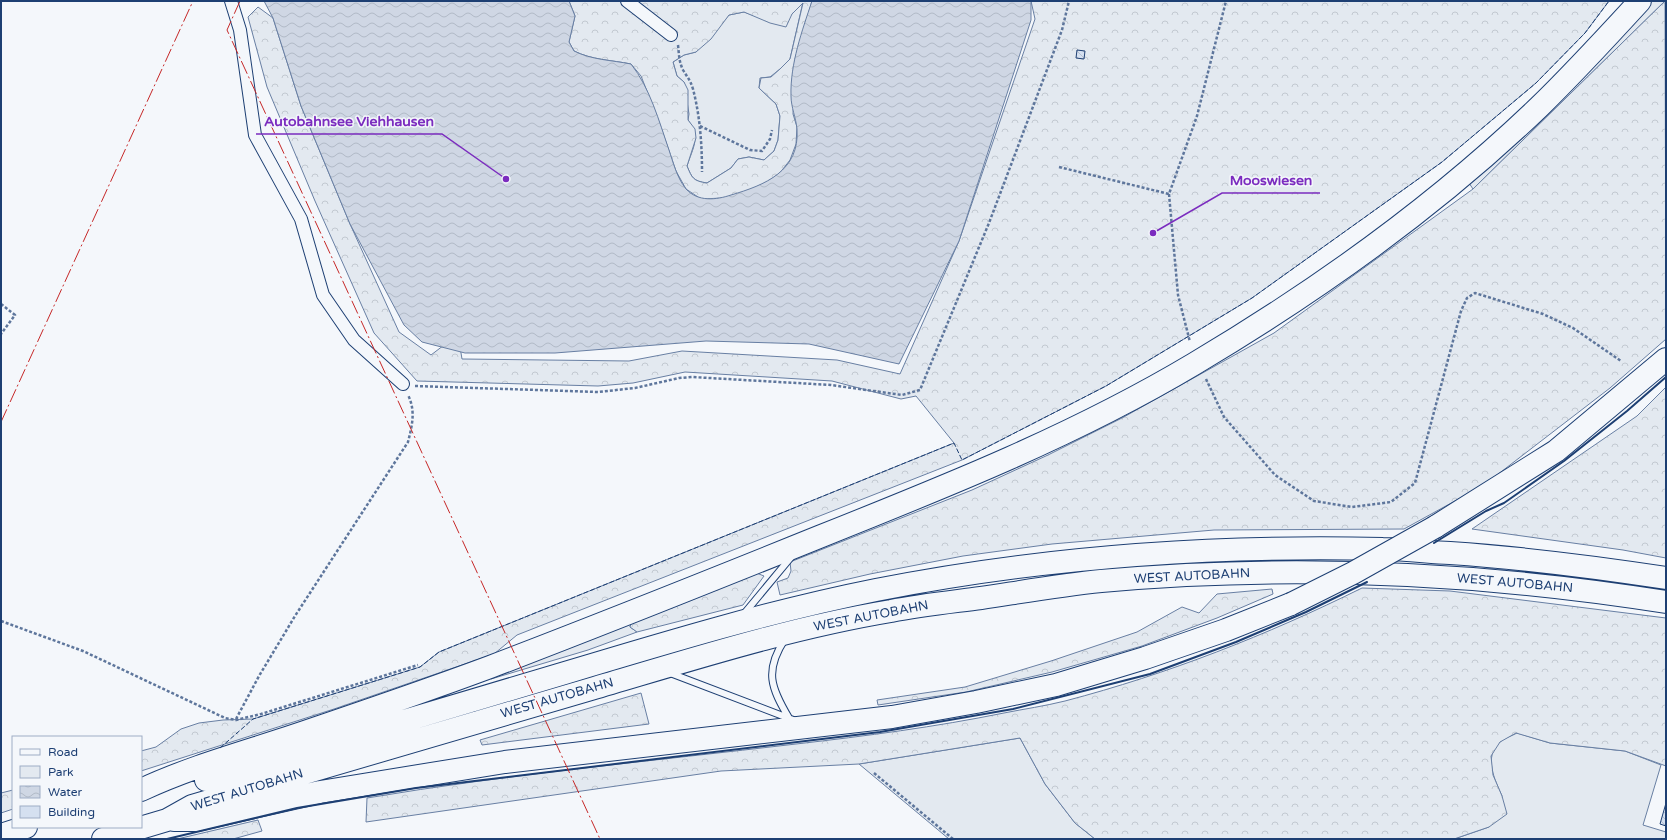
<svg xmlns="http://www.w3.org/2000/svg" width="1667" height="840" viewBox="0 0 1667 840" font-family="'Varela Round',sans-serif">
<defs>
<pattern id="forest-crowns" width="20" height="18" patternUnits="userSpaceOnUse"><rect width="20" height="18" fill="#e3e9f0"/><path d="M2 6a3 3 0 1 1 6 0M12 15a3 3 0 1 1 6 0" fill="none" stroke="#c2c9d1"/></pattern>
<pattern id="water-waves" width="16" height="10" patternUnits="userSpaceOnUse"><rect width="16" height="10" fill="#cfd7e4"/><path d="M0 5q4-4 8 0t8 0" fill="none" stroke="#b1bac7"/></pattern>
<pattern id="building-back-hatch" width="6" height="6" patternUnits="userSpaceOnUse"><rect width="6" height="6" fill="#d5e0f0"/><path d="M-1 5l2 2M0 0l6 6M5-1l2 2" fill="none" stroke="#b6c1d1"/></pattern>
</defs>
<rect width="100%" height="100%" fill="#f4f7fb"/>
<!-- green -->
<path fill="#e3e9f0" stroke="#687fa3" d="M1652,1h13l-192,188 -4,-6 152,-147z
M803,2l-13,57 -10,10 -10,8 -10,1 -1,10 17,16 4,12 -2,24 -4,11 -10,9 -15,-3 -11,2 -7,9 -24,15c-14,-2 -15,-5 -20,-17 6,-19 14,-28 1,-46l1,-6 -5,-32 -7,-6 -4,-14 11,-7 12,-3 33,-37 15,-3 11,4 37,-2z
M632,620l-2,7 7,5 -49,18 -97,29 -2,-3z
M1517,733l33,10 75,8 36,14 -18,60 23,7v7h-212l35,-12 13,-31c-7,-16 -19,-39 -2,-54 4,-4 12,-6 17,-9z
M1020,738l25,46 30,39 20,16h-146l-90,-75z"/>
<!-- forest -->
<path fill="url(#forest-crowns)" stroke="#687fa3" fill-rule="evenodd" d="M569,1h243l-17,58 -2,55 4,13 -1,17 -6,16 -11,14 -14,9 -18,8 -24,7 -22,1 -15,-10 -10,-18 -18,-52 -17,-43 -10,-12c-20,-4 -39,-4 -57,-13l-5,-9 6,-26zM803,3l-13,56 -10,10 -9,8 -10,1 -2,10 17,16 4,12 -2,24 -4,11 -10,9 -15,-3 -11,2 -7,9 -24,15c-14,-2 -15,-5 -20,-17l9,-28 -1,-9 -7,-9v-30l-4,-8 -7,-6 -4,-14 11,-7 12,-3 15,-13 18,-24 15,-3 26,11 16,4 6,-13z
M1031,1h578l-24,32 -49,50 -94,79 -190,136 -146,88 -144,74 -445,175 -23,19 -160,55 -193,62v-20l15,-4 25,-18 18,-6 24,-3 30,-1 167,-52 19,-15 515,-209 -38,-47 -15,3 -69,-18 -147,-9 -52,11 -35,3 -181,-5 -43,-48 -59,-132 -48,-114 -19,-70 10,-10 15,11 28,88 49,118 49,108 32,23 21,-16 8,8 2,12 167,2 53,-10 155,9 63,14 59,-133 76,-222z
M1665,1l1,338 -56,49 -126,97 -80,44 -190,1 -162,14 -89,12 -93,18 -90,21 -3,-13 11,-4 3,-7 -1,-9 182,-72 76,-35 74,-37 152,-85 199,-144z
M1666,387v171l-43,-8 -151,-21 165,-113z
M754,572l10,4 -21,29 -106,27 -7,-5 2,-7z
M1362,588l88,3 216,27v148l-41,-15 -75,-8 -34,-10 -16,9 -9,14 2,19 9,21 5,18 -18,13 -35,12h-359l-20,-16 -30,-39 -25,-46 -161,26 -138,7 -355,51 1,-24c142,-24 286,-37 429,-54 70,-8 139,-17 208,-31 20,-4 41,-7 61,-12 103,-27 202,-66 297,-113z
M1272,589l1,5 -56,24 -75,28 -90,26 -86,20 -88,13 -1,-5 88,-13 86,-26 86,-29 45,-25 17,6 18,-19z
M641,693l8,31 -167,21 -2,-5z
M13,790v19l-12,4v-20z
M258,820l4,11 -29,8h-56z"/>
<!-- water -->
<path fill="url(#water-waves)" stroke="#687fa3" d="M264,1h305l6,15 -6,26 5,9c18,9 37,9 57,13 19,24 28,57 38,86 4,12 8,28 17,39 12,13 30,11 45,6 34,-10 69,-24 66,-66 -1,-11 -6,-22 -6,-33 -1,-32 11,-65 21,-95h219v19l-72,221 -60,123 -90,-20 -103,-3 -151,12h-90l-43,-11 -18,-17 -54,-101 -49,-118 -28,-88z"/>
<!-- building -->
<path fill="url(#building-back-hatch)" stroke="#1d3f73" d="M1077,50l8,1 -1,8 -8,-1z
M1666,803v23l-6,-2z"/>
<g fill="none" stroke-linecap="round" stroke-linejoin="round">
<defs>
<path id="lane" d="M743,615l49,-59
M785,639c-21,32 -14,49 4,79
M670,673l126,48"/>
<path id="street" d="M231,1l9,29 15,105 46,84 22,76 31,45 49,44
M627,1l44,34"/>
<path id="highway" d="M1435,527l121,-76 110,-92
M206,780c120,-36 240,-72 359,-107 103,-31 206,-62 311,-83 167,-33 337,-45 507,-41 22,0 45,3 67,4 73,5 144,14 216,25
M141,790c47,-22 97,-36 146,-52 68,-23 136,-46 203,-71 110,-42 220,-86 329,-130 128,-51 256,-102 375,-173 123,-73 242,-158 345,-257 35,-34 68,-70 101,-106
M174,820h23l123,-28 185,-30 387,-45 84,-15 80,-17 89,-27 81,-28 65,-26
M1,835l25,-8
M103,839l64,-19 25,-14c133,-40 266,-79 399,-117 99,-29 198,-61 300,-78 30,-6 60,-9 90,-13 40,-6 80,-13 120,-17 191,-17 376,-9 565,21"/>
</defs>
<!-- lane casing -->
<use href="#lane" stroke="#1d3f73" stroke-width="8"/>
<!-- street casing -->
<use href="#street" stroke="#1d3f73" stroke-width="14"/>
<!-- highway casing -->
<use href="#highway" stroke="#1d3f73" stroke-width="24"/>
<!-- path -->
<path stroke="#5e769c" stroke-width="2.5" stroke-dasharray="3 2" stroke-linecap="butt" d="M678,45c1,9 1,17 5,25 4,7 7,9 10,19 7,27 9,55 9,83
M700,126l50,24 12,1 8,-12 2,-9
M1059,167l110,27 28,-78 29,-115
M1169,194l9,101 12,47
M1,304l14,11 -14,19
M1206,379l18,38 51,58 39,26 38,6 39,-5 24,-19 46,-172 6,-13 8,-5 68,21 30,14 48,33
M415,386l183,6 37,-4 44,-10 13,-1 139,8 71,10 18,-5 69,-167 73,-193 7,-29
M1,621l82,30 142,67 11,2 25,-6 157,-49
M236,719l23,-43 36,-60 113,-174c4,-16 8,-31 0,-47
M874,773l79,66"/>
<!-- lane -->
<use href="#lane" stroke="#f4f7fb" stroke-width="6"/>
<!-- street -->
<use href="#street" stroke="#f4f7fb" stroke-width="12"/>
<!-- highway -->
<use href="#highway" stroke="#f4f7fb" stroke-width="22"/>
<defs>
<path id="highway-bridge" d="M1291,604l62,-31 82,-46"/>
</defs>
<!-- highway-bridge casing -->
<use href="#highway-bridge" stroke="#1d3f73" stroke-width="24" stroke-linecap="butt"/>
<!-- highway-bridge -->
<use href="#highway-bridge" stroke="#f4f7fb" stroke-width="22"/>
<!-- fence -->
<path stroke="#1d3f73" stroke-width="1" stroke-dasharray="5 2" stroke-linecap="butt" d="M220,748l33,-29 167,-52 19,-15 515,-209 8,17 144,-74 146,-88 190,-136 94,-79 49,-50 24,-32"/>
<!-- wall -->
<path stroke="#1d3f73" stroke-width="2" d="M1434,543l52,-32 18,-8 60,-42 63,-50 39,-34
M167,839l130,-31 119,-20 464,-56 133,-23 137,-35 86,-32 70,-30 61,-30"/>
<!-- power -->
<path stroke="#c62828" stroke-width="1" stroke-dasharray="14 3 2 3" stroke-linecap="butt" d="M240,1l-13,29 373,809
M1,422l192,-421"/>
</g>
<g text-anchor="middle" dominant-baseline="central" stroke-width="3" stroke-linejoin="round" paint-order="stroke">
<!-- street labels -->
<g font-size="13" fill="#1d3f73" stroke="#f4f7fb">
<text transform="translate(1192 576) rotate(-3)">WEST AUTOBAHN</text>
<text transform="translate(1515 583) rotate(5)">WEST AUTOBAHN</text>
<text transform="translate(871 616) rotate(-11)">WEST AUTOBAHN</text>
<text transform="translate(557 698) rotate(-16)">WEST AUTOBAHN</text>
<text transform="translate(247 790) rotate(-17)">WEST AUTOBAHN</text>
</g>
</g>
<!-- callouts -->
<path fill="none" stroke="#7b2cbf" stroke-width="1.5" d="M506 179L442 134H256M1153 233L1222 193H1320"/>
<g fill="#7b2cbf" stroke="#f4f7fb" stroke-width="1.5">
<circle cx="506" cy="179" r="4"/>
<circle cx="1153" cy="233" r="4"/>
</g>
<g font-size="14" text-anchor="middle" font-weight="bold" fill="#7b2cbf" stroke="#f4f7fb" stroke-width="3" stroke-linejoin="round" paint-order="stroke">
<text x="349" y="126">Autobahnsee Viehhausen</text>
<text x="1271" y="185">Mooswiesen</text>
</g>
<!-- border -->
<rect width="1667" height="840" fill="none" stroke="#1d3f73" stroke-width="4"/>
<!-- legend -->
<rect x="12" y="736" width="130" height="92" fill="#f4f7fb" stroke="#9eadc5"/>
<rect x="20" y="749" width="20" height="6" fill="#f4f7fb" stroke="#9eadc5"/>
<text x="48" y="756" font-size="12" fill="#1d3f73">Road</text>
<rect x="20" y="766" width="20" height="12" fill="#e3e9f0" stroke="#9eadc5"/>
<text x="48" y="776" font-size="12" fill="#1d3f73">Park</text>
<rect x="20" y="786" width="20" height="12" fill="url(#water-waves)" stroke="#9eadc5"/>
<text x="48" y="796" font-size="12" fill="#1d3f73">Water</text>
<rect x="20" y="806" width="20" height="12" fill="#d5e0f0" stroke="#9eadc5"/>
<text x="48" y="816" font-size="12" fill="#1d3f73">Building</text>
</svg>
